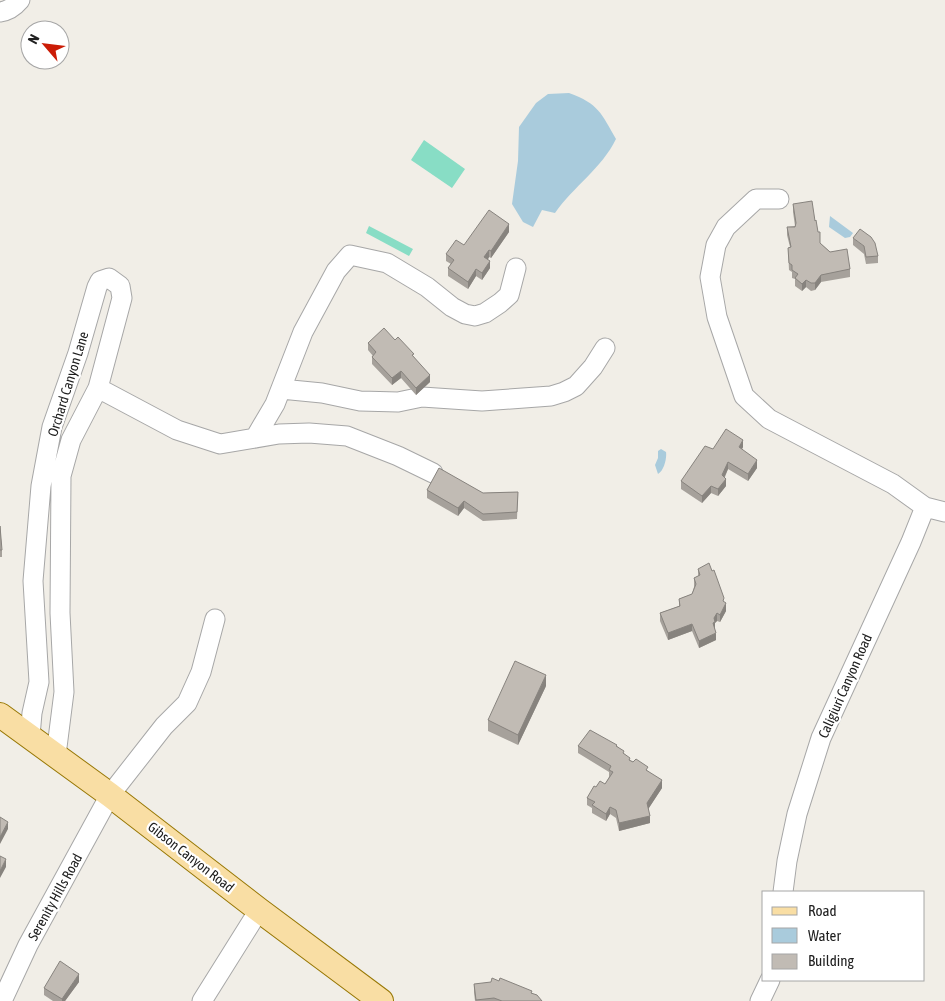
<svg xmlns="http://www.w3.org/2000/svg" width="945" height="1001" viewBox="0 0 945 1001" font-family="'Asap Condensed',sans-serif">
<rect width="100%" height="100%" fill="#f1eee7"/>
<!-- pitch -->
<path fill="#88ddc5" d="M424,140l41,29 -13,19 -41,-28z
M369,226l44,23 -4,7 -43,-23z"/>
<!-- water -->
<path fill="#a9cbdc" d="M569,93c30,11 32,20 47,46 -14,29 -43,48 -61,74l-13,-3 -9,17 -10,-5 -11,-18 6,-43 1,-34 17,-24 12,-9z
M830,216l23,17 -3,4 -5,1 -16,-11z
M661,449l5,3c1,6 -2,19 -8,22l-3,-9 3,-7v-7z"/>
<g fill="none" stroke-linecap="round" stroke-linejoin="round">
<defs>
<path id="minor" d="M0,12c8,-1 15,-6 20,-12
M779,199h-23l-30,28 -10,18 -6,32 7,40 27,79 25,23 124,65 32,23
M98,388l79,42 43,14 59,-10 30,-1 38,3 51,20 35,17
M281,389l41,4 38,8 38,1 24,-5 60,4 69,-5 13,-4 12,-6 17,-19 12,-19
M255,438l20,-34 28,-72 33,-61 14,-16 37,8 40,24 25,20 13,7 10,2 10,-3 15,-10 9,-8 7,-27
M30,736l2,-23 7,-31 -6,-101 8,-95 11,-59 26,-74 19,-66 3,-6 9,-3 11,8 2,12 -24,90 -27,52 -10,36 -1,137 4,79 -8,63
M783,892l4,-31 10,-47 24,-76 90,-196 14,-35 20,5
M2,1001l26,-56 82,-150 54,-69 23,-23 14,-31 14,-53
M202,1001l57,-91
M760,1001l10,-21"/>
<path id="major" d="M0,715l110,80 149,115 122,91"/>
</defs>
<!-- minor casing -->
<use href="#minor" stroke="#a7a7a7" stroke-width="21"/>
<!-- major casing -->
<use href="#major" stroke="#987805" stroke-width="26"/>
<!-- minor -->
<use href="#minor" stroke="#fff" stroke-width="19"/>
<!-- major -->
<use href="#major" stroke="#f9dea4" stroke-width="24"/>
</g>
<!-- wall -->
<path fill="#a6a19b" d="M793,204l22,17 5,22 30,26v8l-29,5 -6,8 -4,1 -5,-4 -4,4 -7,-5v-7l-3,-1v-6l-3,-2 -1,-22 2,-1 -3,-12v-8l8,-1 -2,-14z
M509,232l-18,26 -2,-1 -1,3 2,8 -8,12 -6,-4 -8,13 -20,-13v-8l3,-4 -5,-3v-7l18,-9z
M853,238l25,18v7l-12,1 -2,-10 -11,-9z
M395,340l19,17 16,25 -14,13 -15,-17 -9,7 -20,-21v-7l1,-1 -5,-6v-7z
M743,447l-1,2 15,19 -9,13 -20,-12 -3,8 1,9 -8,10 -7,-3 -9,10 -21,-14v-8l32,-32z
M427,490l56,3 35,-1 -1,27 -34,2 -19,-13 -6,8 -31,-18z
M0,526l2,24v7h-2z
M698,569l26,33 2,9 -6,11 -3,-1 -2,2v7l1,10 -17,8 -7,-17 -24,9 -8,-19v-8l19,-7v-7l13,-5 2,-7v-9l4,-2z
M546,686l-28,59 -30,-14v-11z
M578,746h39l13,14 18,11 14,17 -14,21 2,14 -31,8 -3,-13 -6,-4 -4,7 -14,-8v-5l-5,-3v-7l9,-11 9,-3 4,-7v-5l-31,-19z
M79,982l-14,19h-12l-9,-6v-7z
M474,984l58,9 10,8h-67l-1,-9z"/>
<!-- shaded-wall -->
<path fill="#87837e" d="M509,224v8l-18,26v-7z
M489,250v7l-5,8v-8z
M490,261v7l-8,12v-7z
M476,269v7l-8,13v-7z
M821,275v7l-6,8v-7z
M806,280v7l-4,4v-7z
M401,371v7l-9,7v-7z
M430,375v7l-14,13v-7z
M743,440v7l-4,8v-8z
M757,460v8l-9,13v-7z
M728,462v7l-6,13v-7z
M726,479v7l-8,10v-7z
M711,486v7l-9,10v-7z
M464,501v7l-6,8v-8z
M726,603v8l-6,11v-7z
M717,613v8l-2,2v6l-2,1v-7l1,-5z
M692,624v7l-24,9v-7z
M716,633v7l-17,8v-7z
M546,675v11l-28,59v-10z
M662,780v8l-15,23v-8z
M610,807v7l-4,7v-7z
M650,816v7l-31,8v-8z
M8,822v7l-8,15v-7z
M6,859v8l-6,11v-7z
M79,974v8l-14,19h-3v-2z"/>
<!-- building -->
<path fill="#c1bbb4" stroke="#87837e" d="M812,201l3,20 1,-1 2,12h2v11l10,9 17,-3 3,20 -29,6 -6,8h-4l-5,-3 -4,4 -7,-6 3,-4 -6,-4v-5l-3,-2 -1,-15 3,-1 -4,-20h8l1,-4 -3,-19z
M489,210l20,14 -18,27 -2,-1 -5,7 6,4 -8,12 -6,-4 -8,13 -20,-14 6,-8 -8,-6 10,-14 8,5z
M860,229l11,8 4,6 3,13 -12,1 -2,-11 -11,-8z
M384,328l11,12 3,-3 16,17 -2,1 18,20 -14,13 -15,-17 -9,7 -20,-21 4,-5 -8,-9z
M726,429l17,11 -4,7 18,13 -9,14 -20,-12 -6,13 4,4 -8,10 -7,-3 -9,10 -21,-15 24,-35 8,3z
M439,468l44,25 35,-1 -1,20 -34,2 -19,-13 -6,7 -31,-18z
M0,526l2,24h-2z
M709,563l3,8 2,-1 10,28 -1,3 3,2 -6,12 -3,-2 -3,5 1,4 -2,1 3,10 -17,8 -7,-17 -24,9 -8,-20 20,-7 -1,-7 13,-5 4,-10 -2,-6 6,-3 -2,-6z
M515,661l31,14 -28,60 -30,-15z
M590,730l27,15 -1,1 8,5 -1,2 7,5 -1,2 4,2 3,-3 12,8 -2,3 16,10 -15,23 3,13 -31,7 -3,-13 -6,-3 -4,7 -14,-9 3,-3 -8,-4 7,-12 2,1 4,-6 5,3 8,-12 -4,-2 2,-4 -33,-20z
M0,817l8,5 -8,15z
M0,856l6,3 -6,12z
M60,961l19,13 -17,25 -18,-11z
M492,978l7,3 1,-3 32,13 -1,2 6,2 5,6h-40l-8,-3 -18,2 -2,-16 17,-2z"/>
<g text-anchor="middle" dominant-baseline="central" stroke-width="4.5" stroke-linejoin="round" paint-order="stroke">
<!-- street labels -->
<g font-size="14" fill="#202020" stroke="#fff">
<text transform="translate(68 384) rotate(-73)">Orchard Canyon Lane</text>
<text transform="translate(845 686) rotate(-66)">Caligiuri Canyon Road</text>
<text transform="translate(191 857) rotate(38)">Gibson Canyon Road</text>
<text transform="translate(55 897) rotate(-61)">Serenity Hills Road</text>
</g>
</g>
<!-- legend -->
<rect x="762" y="891" width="162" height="90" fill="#ffffff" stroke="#a6a6a6"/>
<rect x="772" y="907" width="25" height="8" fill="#f9dea4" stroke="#a6a6a6"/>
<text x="808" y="916" font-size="15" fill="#202020">Road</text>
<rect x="772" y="928" width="25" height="15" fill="#a9cbdc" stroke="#a6a6a6"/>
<text x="808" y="941" font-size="15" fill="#202020">Water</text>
<rect x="772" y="954" width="25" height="15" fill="#c1bbb4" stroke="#a6a6a6"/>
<text x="808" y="966" font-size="15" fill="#202020">Building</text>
<!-- north arrow -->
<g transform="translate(45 45) rotate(298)"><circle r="24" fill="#ffffff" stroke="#a6a6a6"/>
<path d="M0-4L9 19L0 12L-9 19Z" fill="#cb1c06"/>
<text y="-8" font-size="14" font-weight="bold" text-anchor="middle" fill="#202020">N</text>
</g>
</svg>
